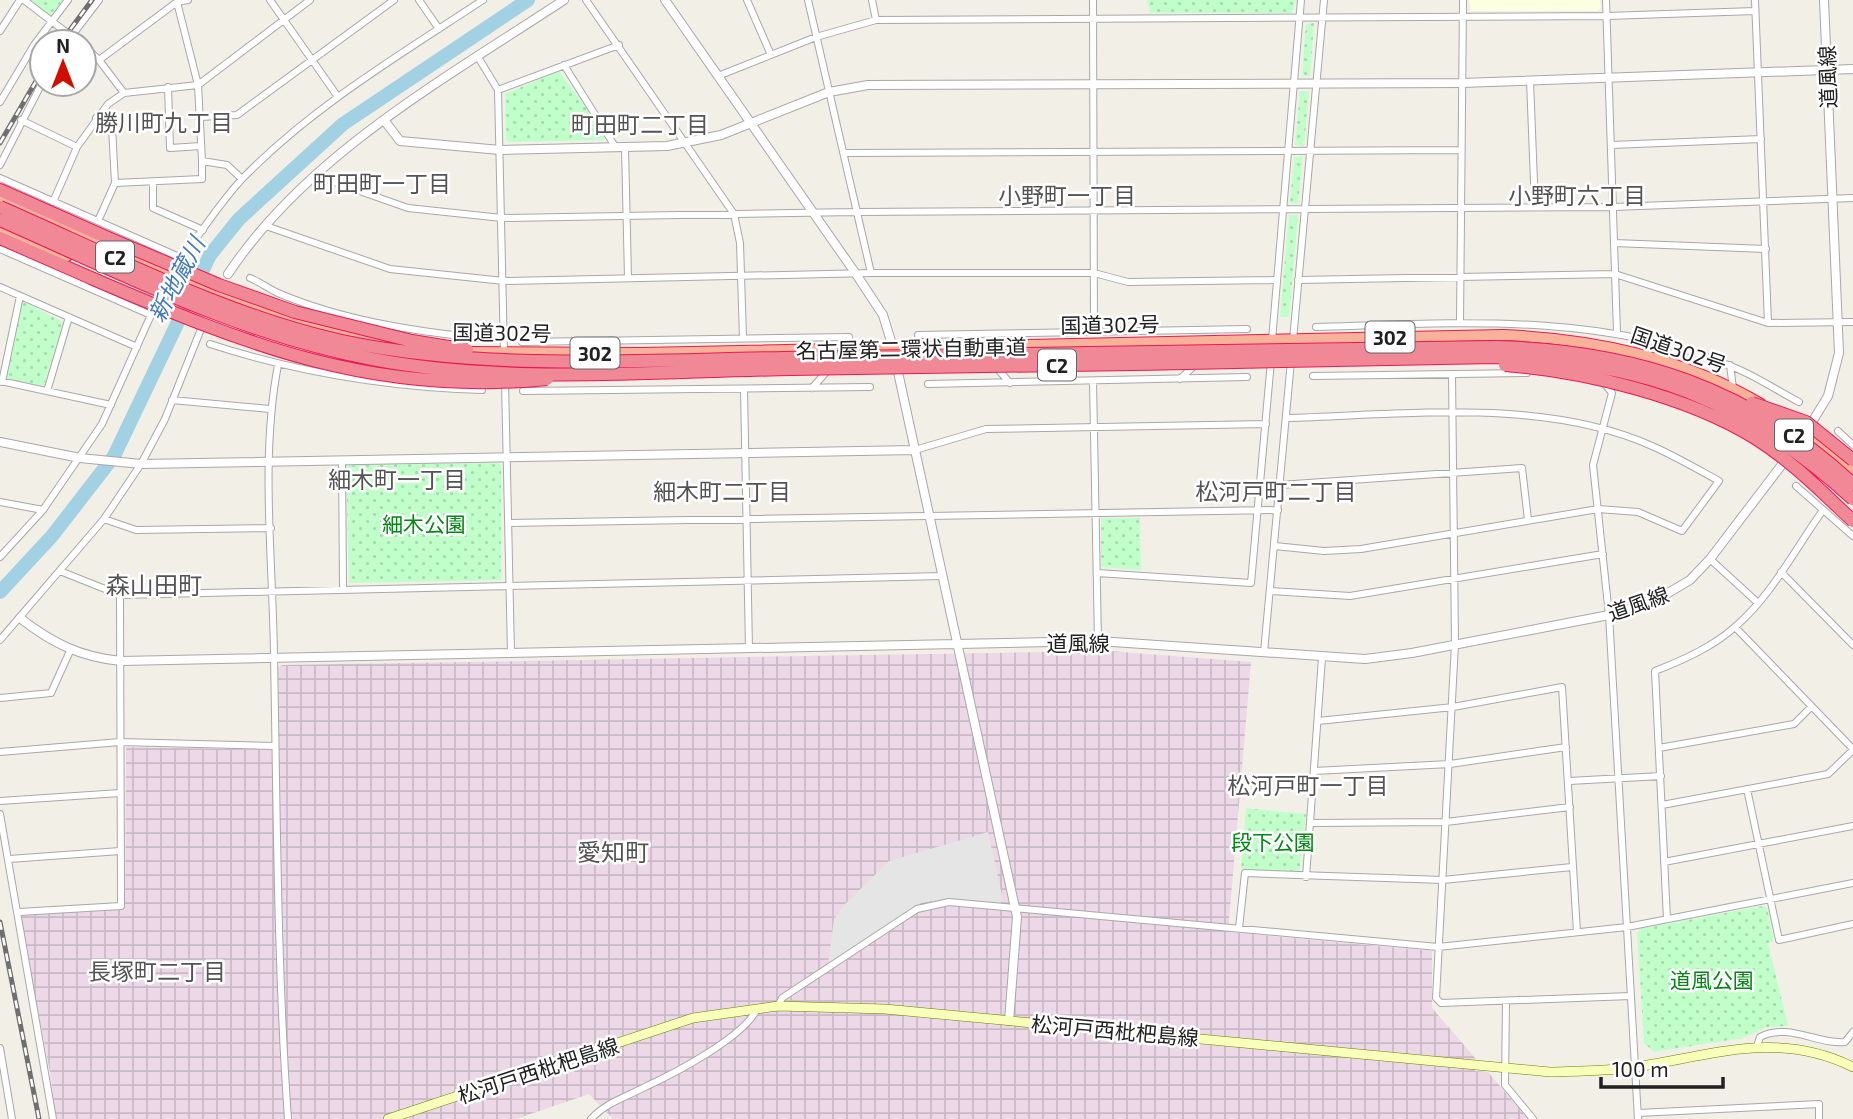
<svg xmlns="http://www.w3.org/2000/svg" width="1853" height="1119" viewBox="0 0 1853 1119" font-family="'Exo 2','Noto Sans JP',sans-serif">
<defs>
<pattern id="industrial-grid" width="8" height="8" patternUnits="userSpaceOnUse" patternTransform="scale(1.75)"><rect width="8" height="8" fill="#ecd8e7"/><path d="M0 4h8M4 0v8" fill="none" stroke="#cab9c6"/></pattern>
<pattern id="park-dots" width="8" height="8" patternUnits="userSpaceOnUse" patternTransform="scale(1.75)"><rect width="8" height="8" fill="#c1ffca"/><path d="M2 2h.1M6 6h.1" fill="none" stroke="#a6daad" stroke-width="1.8" stroke-linecap="round"/></pattern>
</defs>
<rect width="100%" height="100%" fill="#f2efe7"/>
<!-- industrial -->
<path fill="url(#industrial-grid)" d="M1109,651l142,11 -23,270 204,19v57l44,51 -1,12 13,1 40,47h-915l-24,-25 -73,25h-460l-6,-47 -30,-153 3,-4 102,-8 1,-160 153,3 -1,-82 4,-3z"/>
<!-- education -->
<path fill="#fdffe3" d="M1469,0h131l1,8 -4,3h-126z"/>
<!-- park -->
<path fill="url(#park-dots)" d="M31,0h32l-13,16z
M1147,0h149l-4,13h-142z
M1314,23l-4,53h-8l4,-52z
M559,71l47,64 -3,5 -94,2 -3,-2 -1,-46z
M1300,91h9l-5,55 -9,-1z
M1303,156l-5,48 -8,-1 4,-46z
M1289,215h9l-9,102h-9z
M24,302l39,20 -19,63 -3,1 -32,-6 -2,-3 14,-73z
M498,463l3,3v114l-152,3 -3,-118z
M1101,518h39l1,52 -40,-3z
M1246,808l60,6 -7,60 -58,-5z
M1763,906l4,2 7,33 -6,2 20,83 -21,1 -24,11 -89,14 -10,-9 -7,-110 3,-4z"/>
<!-- parking -->
<path fill="#e5e5e5" d="M988,832l15,68 -3,3 -58,-4 -21,4 -93,61 6,-45 12,-16 43,-42z"/>
<g fill="none" stroke-linecap="round" stroke-linejoin="round">
<!-- river -->
<path stroke="#a3d1e4" stroke-width="14" d="M0,592l52,-56 62,-80 96,-201 29,-36 104,-95 185,-124"/>
<defs>
<path id="minor" d="M24,0l55,42
M270,0l68,97
M419,0l20,29
M586,0l148,214 6,29 3,95
M747,0l24,55
M808,0l63,273
M872,0l4,20
M1093,0l1,332
M1606,0l11,333
M1755,0l13,323
M177,2l21,83 4,76 25,4 15,14
M0,31l20,-31
M67,42l32,-42
M84,46l15,14 25,33
M478,57l20,33 6,263
M99,60l78,-58 11,-2
M564,65l52,83
M718,76l98,-39 60,-17 731,-4 148,-5
M1530,81l5,126
M168,87l2,61 31,-2
M498,90l121,-45
M0,102l34,-57 34,-45
M200,117l37,-2 157,-115
M96,118l16,9 3,56 -17,38
M21,120l56,27
M1611,145l150,-6
M625,147l3,131
M844,153l617,-3
M0,165l42,-82
M317,176l91,32 94,10 354,-6 757,-5 240,-9
M0,178l177,78 7,-1c19,-25 37,-54 59,-77 69,-71 158,-124 240,-178
M115,183l87,-4v-18
M153,183v25l50,22
M53,202l24,-55 31,-43 16,-11 74,-8 112,-85
M266,226l124,43 114,12 367,-8h223l34,9 148,-2
M1614,243l152,6
M0,249l151,66 -49,109 -59,86 -43,47
M250,278c10,4 19,11 28,15 63,27 134,38 202,45
M1298,280l317,-6 153,49 85,-1
M0,287l137,60
M1460,323l3,-323
M1316,327c138,-4 281,-15 412,38 25,9 48,25 71,37
M918,335l329,-6
M1272,340l29,-340
M1293,340l31,-340
M522,342l327,-5
M210,344c89,29 178,43 272,46
M278,365c-18,94 -5,195 -4,292 3,154 3,308 14,462
M1730,365l3,23
M995,366l15,17
M1452,374l3,270 -19,354 5,5 190,-7
M1313,376l214,-3
M1180,379l16,-15
M0,381l111,24
M1093,381l5,260
M2,382l18,-86
M505,382l6,271
M1604,383l8,10 -19,72 16,150 29,504
M928,384l319,-7
M812,388l17,-19
M744,389l5,260
M47,391l22,-74
M523,391l347,-4
M172,400l98,9
M1838,431l15,14
M915,450l71,-21 280,-5
M342,460l1,129
M1280,485l242,-17 6,52
M1796,486l57,50
M0,502l43,8
M104,519l32,11 135,-2
M508,523l770,-13
M1275,546l49,5 37,-2 237,-40 40,3 44,19 37,-50c-22,-12 -44,-25 -67,-35 -109,-49 -249,-31 -366,-28
M1710,559l48,44
M60,571l60,24 823,-19
M1781,572l72,73
M1097,573l154,10 20,-222
M1271,591l79,5 253,-42
M1735,627l118,122
M0,640l104,-121 37,-55 24,-45 38,-95
M1264,652l27,-291
M0,698l51,-5 19,-42
M1318,721l135,-14 109,-20 15,245
M1659,748l135,-24 17,-17
M0,752l120,-10 154,4
M1314,771l136,-7 116,-17
M1569,781l92,-5
M1747,789l32,151 74,-16
M0,801l120,-8
M1662,805l166,-31 25,-24
M0,814l53,305
M1310,823l136,-1 124,-15
M9,859l111,-8
M1664,862l189,-36
M1306,877l16,-219
M19,912l102,-6 -1,-311
M1667,919l-12,-248c28,-11 58,-24 81,-45 35,-30 58,-75 85,-113
M1239,928l6,-55 198,7 129,-13
M1506,1001l-1,84 28,34
M778,1006l4,-8 135,-89 32,-7 489,45 189,-20 226,-44
M1757,1046l3,-9c27,-15 59,8 85,5l8,-10
M0,1048l12,71
M1638,1113l181,-9v15
M591,1119c14,-16 37,-23 56,-33 28,-13 97,-49 110,-77"/>
<path id="tertiary" d="M665,0l191,274 27,41 11,36
M384,120l16,21 100,9 167,-4 54,-11 108,-43 39,-7 594,-2 391,-14
M228,274c80,-120 218,-196 336,-274
M896,363l121,554 -8,104
M1809,427l19,-31 11,-43 -15,-353
M0,442l80,16 61,6 774,-14
M20,618c32,25 60,39 101,43l977,-20 267,18 47,-6 197,-38 44,-13 37,-22 20,-21 77,-101"/>
<path id="secondary" d="M388,1119l305,-101 85,-12 107,3 665,63c28,-1 58,-1 86,-5 78,-12 142,-37 217,0"/>
<path id="trunk" d="M0,200c134,60 266,123 412,146
M0,227l67,29
M470,352l172,1 861,-18c91,4 178,22 258,69
M1784,417l69,55"/>
<path id="motorway" d="M0,190l108,48
M0,238l91,40"/>
</defs>
<!-- minor casing -->
<use href="#minor" stroke="#a8a8a8" stroke-width="8"/>
<!-- tertiary casing -->
<use href="#tertiary" stroke="#a8a8a8" stroke-width="10"/>
<!-- secondary casing -->
<use href="#secondary" stroke="#6a8000" stroke-width="10"/>
<!-- trunk casing -->
<use href="#trunk" stroke="#ed1754" stroke-width="12"/>
<!-- motorway casing -->
<use href="#motorway" stroke="#ed1754" stroke-width="14"/>
<!-- minor -->
<use href="#minor" stroke="#fff" stroke-width="6"/>
<!-- tertiary -->
<use href="#tertiary" stroke="#fff" stroke-width="8"/>
<!-- secondary -->
<use href="#secondary" stroke="#f7ffb8" stroke-width="9"/>
<!-- trunk -->
<use href="#trunk" stroke="#f8b29a" stroke-width="10"/>
<!-- motorway -->
<use href="#motorway" stroke="#f08895" stroke-width="12"/>
<defs>
<path id="rail" d="M61,42l31,-42
M0,143l42,-72
M0,922l39,197"/>
</defs>
<!-- rail casing -->
<use href="#rail" stroke="#6f6f6f" stroke-width="5"/>
<!-- rail -->
<use href="#rail" stroke="#fff" stroke-width="2.5" stroke-dasharray="8" stroke-linecap="butt"/>
<defs>
<path id="motorway-bridge" d="M0,207c108,47 227,109 342,134 144,30 295,19 442,17 237,-3 474,-9 711,-11 139,3 255,41 358,137
M0,220c121,53 241,115 372,139 135,26 282,12 420,10 234,-3 469,-7 703,-12 148,4 248,42 358,142
M108,238l111,47 76,27 117,29 55,9
M91,278c156,67 282,118 456,101
M1505,365c79,6 182,31 250,73 37,23 67,54 98,83
M1752,403l54,19 47,38"/>
</defs>
<!-- motorway-bridge casing -->
<use href="#motorway-bridge" stroke="#ed1754" stroke-width="14" stroke-linecap="butt"/>
<!-- motorway-bridge -->
<use href="#motorway-bridge" stroke="#f08895" stroke-width="12"/>
</g>
<g text-anchor="middle" dominant-baseline="central" stroke-width="5" stroke-linejoin="round" paint-order="stroke">
<!-- shield labels -->
<g fill="#fff" stroke="#646464" stroke-width="2">
<rect x="96" y="241.5" width="38" height="31" rx="5"/>
<rect x="1365.5" y="321.5" width="49" height="31" rx="5"/>
<rect x="570.5" y="337.5" width="49" height="31" rx="5"/>
<rect x="1038" y="349.5" width="38" height="31" rx="5"/>
<rect x="1775" y="419.5" width="38" height="31" rx="5"/>
</g>
<g font-size="19" font-weight="bold" fill="#212121">
<text x="115" y="257">C2</text>
<text x="1390" y="337">302</text>
<text x="595" y="353">302</text>
<text x="1057" y="365">C2</text>
<text x="1794" y="435">C2</text>
</g>
<!-- street labels -->
<g font-size="21" fill="#212121" stroke="#fff">
<text transform="translate(1827 77) rotate(-92)">道風線</text>
<text transform="translate(1110 324) rotate(-1)">国道302号</text>
<text transform="translate(502 332) rotate(1)">国道302号</text>
<text transform="translate(911 348) rotate(-1)">名古屋第二環状自動車道</text>
<text transform="translate(1679 349) rotate(19)">国道302号</text>
<text transform="translate(1638 603) rotate(-19)">道風線</text>
<text x="1078" y="642">道風線</text>
<text transform="translate(1115 1030) rotate(5)">松河戸西枇杷島線</text>
<text transform="translate(538 1070) rotate(-18)">松河戸西枇杷島線</text>
</g>
<!-- park labels -->
<g font-size="21" fill="#028715" stroke="#fff">
<text x="424" y="523">細木公園</text>
<text x="1273" y="841">段下公園</text>
<text x="1712" y="979">道風公園</text>
</g>
<!-- neighbourhood labels -->
<g font-size="23" fill="#545454" stroke="#fff">
<text x="164" y="122">勝川町九丁目</text>
<text x="640" y="124">町田町二丁目</text>
<text x="382" y="183">町田町一丁目</text>
<text x="1067" y="195">小野町一丁目</text>
<text x="1577" y="195">小野町六丁目</text>
<text x="397" y="479">細木町一丁目</text>
<text x="722" y="491">細木町二丁目</text>
<text x="1276" y="491">松河戸町二丁目</text>
<text x="1308" y="785">松河戸町一丁目</text>
<text x="157" y="971">長塚町二丁目</text>
</g>
<!-- water labels -->
<g font-size="23" font-style="italic" fill="#4278bc" stroke="#fff">
<text transform="translate(176 279) rotate(-62)">新地蔵川</text>
</g>
<!-- quarter labels -->
<g font-size="24" fill="#545454" stroke="#fff">
<text x="154" y="584">森山田町</text>
<text x="613" y="851">愛知町</text>
</g>
</g>
<!-- north arrow -->
<g transform="translate(63 63)"><circle r="33" fill="#ffffff" stroke="#a6a6a6" stroke-width="2"/>
<path d="M0-5L12 26L0 18L-12 26Z" fill="#d20d00"/>
<text y="-10" font-size="19" font-weight="bold" text-anchor="middle" fill="#212121">N</text>
</g>
<!-- scale -->
<path d="M1601 1077v10h122v-10" fill="none" stroke="#212121" stroke-width="3.5"/>
<text x="1612" y="1077" font-size="21" fill="#212121" stroke="#ffffff" stroke-width="5" paint-order="stroke">100 m</text>
</svg>
